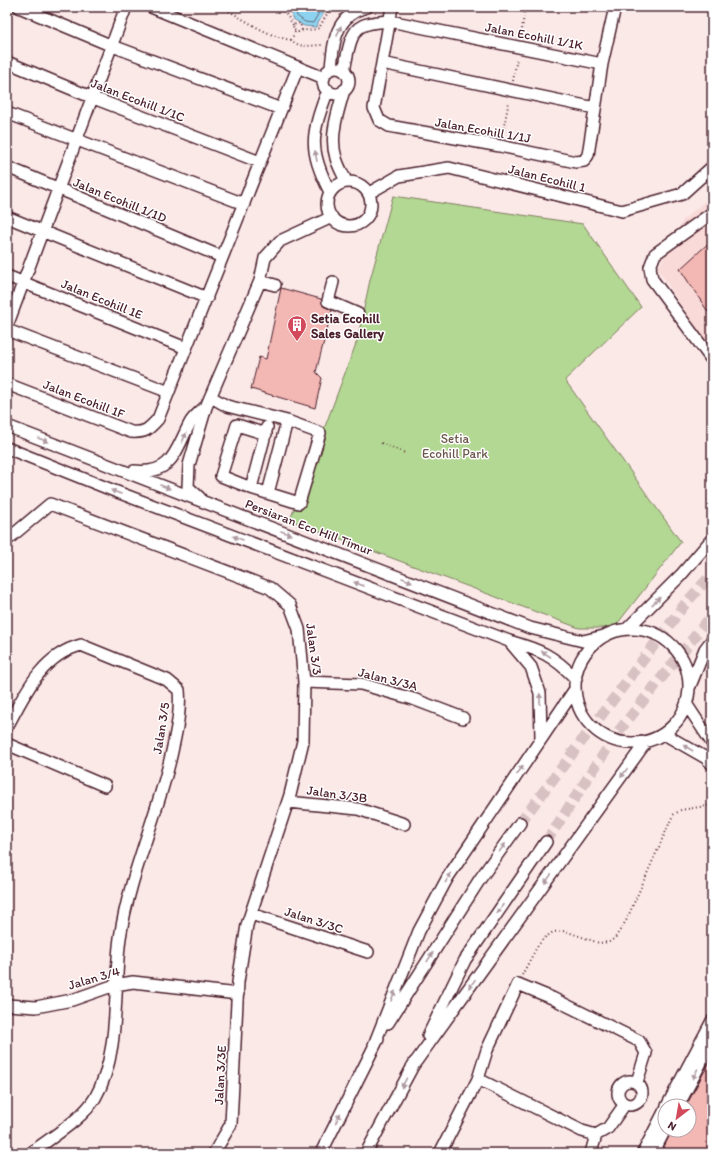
<svg xmlns="http://www.w3.org/2000/svg" width="719" height="1160" viewBox="0 0 719 1160" font-family="Itim,sans-serif">
<rect width="100%" height="100%" fill="#fbe9e8"/>
<filter id="ink" filterUnits="userSpaceOnUse"><feTurbulence type="fractalNoise" baseFrequency=".025" numOctaves="2"/><feDisplacementMap in="SourceGraphic" scale="8" xChannelSelector="R" yChannelSelector="G"/><feConvolveMatrix kernelMatrix="1 2 1 2 8 2 1 2 1" color-interpolation-filters="sRGB"/></filter>
<g filter="url(#ink)">
<!-- built -->
<path fill="#f9dad8" d="M712,195v158l-54,-84 25,-49z"/>
<!-- green -->
<path fill="#b3d893" stroke="#7e7c5f" d="M393,196l190,28 58,83 -76,73 116,162 -67,86h-35l-289,-108 67,-179 13,-61z"/>
<!-- water -->
<path fill="#8dd3ef" stroke="#728ba1" d="M291,7h36l-11,20 -12,-1 -12,-8z"/>
<g fill="none" stroke-linecap="round" stroke-linejoin="round">
<!-- shore -->
<path stroke="#656779" stroke-width="1" d="M295,7l2,9 8,6 8,1 9,-16"/>
</g>
<!-- building -->
<path fill="#f3b7b4" stroke="#4a1f2b" d="M712,240v78l-32,-49z
M281,288l40,11 2,7 9,4 -16,62 6,6 -7,30 -64,-19 8,-32 7,2z
M712,1057v96h-51l11,-23h17v-24h-3z"/>
<g fill="none" stroke-linecap="round" stroke-linejoin="round">
<!-- minor-tunnel -->
<path stroke="#d8c1c2" stroke-width="11" stroke-dasharray="11 5.5" stroke-linecap="butt" d="M520,823l165,-219 27,-30
M546,842l72,-110 94,-117"/>
<defs>
<path id="minor" d="M19,7l91,38 171,64
M151,7l173,71
M392,7l-18,101 5,12 10,6 111,20 76,16 8,-1 4,-6 14,-91 13,-57
M7,62l84,35 169,65
M382,63l213,45
M323 81a13 13 0 1 1 26 0a13 13 0 1 1-26 0Z
M331,69c2,-28 5,-54 36,-62
M344,71c3,-13 5,-39 18,-45 8,-4 19,-4 28,-5l212,43
M328,90c-17,45 -20,59 2,102
M344,90c-6,22 -15,46 -8,68 2,8 7,16 10,23
M7,113l237,91
M7,167l215,90
M327 204a22 22 0 1 1 44 0a22 22 0 1 1-44 0Z
M369,193l30,-17 50,-8 173,43 60,-17 30,-27
M712,213l-57,41 -5,13 2,12 60,81
M7,217l200,81
M7,276l179,72
M260,281l15,4
M333,282l-5,19 30,13
M7,326l119,-319
M7,330l162,62
M7,384l124,48c14,1 17,-2 27,-13l140,-352
M211,397l16,9 60,15 33,12 -21,70 -48,-15 -30,-12 16,-51 29,9
M7,426l523,202 53,13 21,-5
M7,448l105,42 397,151c31,9 44,14 67,38
M134,471c39,4 41,-20 56,-48 3,-6 10,-11 15,-16
M251,488l16,-61
M268,493l19,-72
M200,498l-12,-11 1,-22 17,-58 54,-126 5,-23 15,-17 52,-24
M7,540l43,-36 220,84 20,17 9,24 5,53 -1,59 -13,54 -43,130 -9,57 -7,142 -17,29
M628,628l53,-53 31,-36
M575 686a57 57 0 1 1 114 0a57 57 0 1 1-114 0Z
M509,641l22,26 9,26 1,45
M304,682l57,2 52,15 50,19
M690,686l15,-37 7,-9
M687,705l25,38
M7,727c18,-34 35,-72 74,-82l86,35 12,10c2,23 -3,43 -8,66 -14,61 -42,120 -51,182 -7,51 1,115 -25,160 -12,21 -45,40 -64,55
M664,734l42,24 6,6
M7,744l98,42
M288,802l70,7 46,15
M251,914l117,38
M7,1005l29,2 36,-7 43,-15 18,-3 105,12
M388,1023l92,-144 40,-56
M428,1036l37,-76 81,-118
M374,1045l45,-114 29,-54 127,-188
M412,1067l234,-325
M478,1079l104,52 14,4 12,-7 17,-24
M618 1093a12 12 0 1 1 24 0a12 12 0 1 1-24 0Z
M667,1106l45,-85
M678,1106l34,-64
M321,1153l57,-114
M366,1153l49,-91
M440,1153l38,-74 9,-29 31,-66 34,14 87,43 7,12 -9,29
M591,1153l5,-18
M643,1153l22,-43
M653,1153l12,-23"/>
</defs>
<!-- minor casing -->
<use href="#minor" stroke="#4a1f2b" stroke-width="14"/>
<!-- path -->
<path stroke="#4a1f2b" stroke-width="2" stroke-dasharray="1 3" stroke-linecap="butt" d="M222,7c22,12 44,29 69,33
M282,7l11,18
M302,30l-2,-7 -7,2 1,5 4,2c6,-3 13,-1 21,-4l12,-21
M295,32l-4,8c10,9 20,5 32,5
M521,37l4,-30
M513,81l4,-23
M502,136l7,-35
M381,443l24,10
M522,975l15,-28 6,-8 10,-7 12,-1 34,12 10,-1 6,-4 11,-17 47,-106 8,-5 31,-5"/>
<!-- minor -->
<use href="#minor" stroke="#fff" stroke-width="11"/>
</g>
<!-- one-way arrows -->
<defs><path id="oneway-solid" d="M-6-.8H1V-3.2L6.5 0L1 3.2V.8H-6Z"/></defs>
<g fill="#ae9aa0">
<use href="#oneway-solid" transform="translate(339 31) rotate(-69)"/>
<use href="#oneway-solid" transform="translate(316 156) rotate(-100)"/>
<use href="#oneway-solid" transform="translate(184 438) rotate(-67)"/>
<use href="#oneway-solid" transform="translate(43 440) rotate(21)"/>
<use href="#oneway-solid" transform="translate(165 487) rotate(21)"/>
<use href="#oneway-solid" transform="translate(116 492) rotate(-159)"/>
<use href="#oneway-solid" transform="translate(286 533) rotate(21)"/>
<use href="#oneway-solid" transform="translate(238 538) rotate(-159)"/>
<use href="#oneway-solid" transform="translate(407 580) rotate(21)"/>
<use href="#oneway-solid" transform="translate(359 584) rotate(-159)"/>
<use href="#oneway-solid" transform="translate(656 601) rotate(-45)"/>
<use href="#oneway-solid" transform="translate(546 654) rotate(-147)"/>
<use href="#oneway-solid" transform="translate(540 699) rotate(-92)"/>
<use href="#oneway-solid" transform="translate(688 748) rotate(-150)"/>
<use href="#oneway-solid" transform="translate(520 770) rotate(-56)"/>
<use href="#oneway-solid" transform="translate(624 773) rotate(126)"/>
<use href="#oneway-solid" transform="translate(502 848) rotate(-54)"/>
<use href="#oneway-solid" transform="translate(448 878) rotate(-60)"/>
<use href="#oneway-solid" transform="translate(548 879) rotate(126)"/>
<use href="#oneway-solid" transform="translate(500 909) rotate(124)"/>
<use href="#oneway-solid" transform="translate(430 957) rotate(-58)"/>
<use href="#oneway-solid" transform="translate(472 984) rotate(126)"/>
<use href="#oneway-solid" transform="translate(393 996) rotate(-68)"/>
<use href="#oneway-solid" transform="translate(695 1074) rotate(118)"/>
<use href="#oneway-solid" transform="translate(404 1083) rotate(118)"/>
<use href="#oneway-solid" transform="translate(338 1118) rotate(-64)"/>
</g>
</g>
<!-- icons -->
<defs>
<symbol id="building-pin" viewBox="-11 -11 22 30"><path d="M0 17L-7.5 6A9.5 9.5 0 1 1 7.5 6Z" fill="#d1495b" stroke="#fff"/><path d="M-4-6H4V6H1V3H-1V6H-4ZM-2.5-4.3h1.7v1.8h-1.7ZM.8-4.3h1.7v1.8H.8ZM-2.5-1h1.7V.8h-1.7ZM.8-1h1.7V.8H.8Z" fill="#fff"/></symbol>
</defs>
<g fill-rule="evenodd">
<use href="#building-pin" x="286" y="314" width="22" height="30"/>
</g>
<g text-anchor="middle" dominant-baseline="central" stroke-width="3" stroke-linejoin="round" paint-order="stroke">
<!-- street labels -->
<g font-size="13" fill="#4a1f2b" stroke="#fff">
<text transform="translate(534 36) rotate(11)">Jalan Ecohill 1/1K</text>
<text transform="translate(138 100) rotate(21)">Jalan Ecohill 1/1C</text>
<text transform="translate(483 130) rotate(10)">Jalan Ecohill 1/1J</text>
<text transform="translate(547 178) rotate(14)">Jalan Ecohill 1</text>
<text transform="translate(120 200) rotate(22)">Jalan Ecohill 1/1D</text>
<text transform="translate(102 299) rotate(22)">Jalan Ecohill 1E</text>
<text transform="translate(84 399) rotate(21)">Jalan Ecohill 1F</text>
<text transform="translate(309 527) rotate(21)">Persiaran Eco Hill Timur</text>
<text transform="translate(314 649) rotate(82)">Jalan 3/3</text>
<text transform="translate(388 679) rotate(14)">Jalan 3/3A</text>
<text transform="translate(161 728) rotate(-81)">Jalan 3/5</text>
<text transform="translate(337 794) rotate(8)">Jalan 3/3B</text>
<text transform="translate(314 920) rotate(18)">Jalan 3/3C</text>
<text transform="translate(94 978) rotate(-16)">Jalan 3/4</text>
<text transform="translate(220 1075) rotate(-87)">Jalan 3/3E</text>
</g>
<!-- poi labels -->
<g font-size="13" font-weight="bold" fill="#4a1f2b" stroke="#fff" text-anchor="start">
<text x="311" y="318">Setia Ecohill<tspan x="311" dy="15">Sales Gallery</tspan></text>
</g>
<!-- park labels -->
<g font-size="13" fill="#6a564a" stroke="#fff">
<text x="455" y="438">Setia<tspan x="455" dy="15">Ecohill Park</tspan></text>
</g>
</g>
<!-- margin -->
<rect width="719" height="1160" fill="none" stroke="#fff" stroke-width="24"/>
<rect x="12" y="12" width="695" height="1136" fill="none" stroke="#4a1f2b" stroke-width="1.5" filter="url(#ink)"/>
<!-- north arrow -->
<g transform="translate(677 1118) rotate(211)"><circle r="19" fill="#ffffff" stroke="#b7a5aa"/>
<path d="M0-3L7 15L0 10L-7 15Z" fill="#d1495b"/>
<text y="-6" font-size="11" font-weight="bold" text-anchor="middle" fill="#4a1f2b">N</text>
</g>
</svg>
